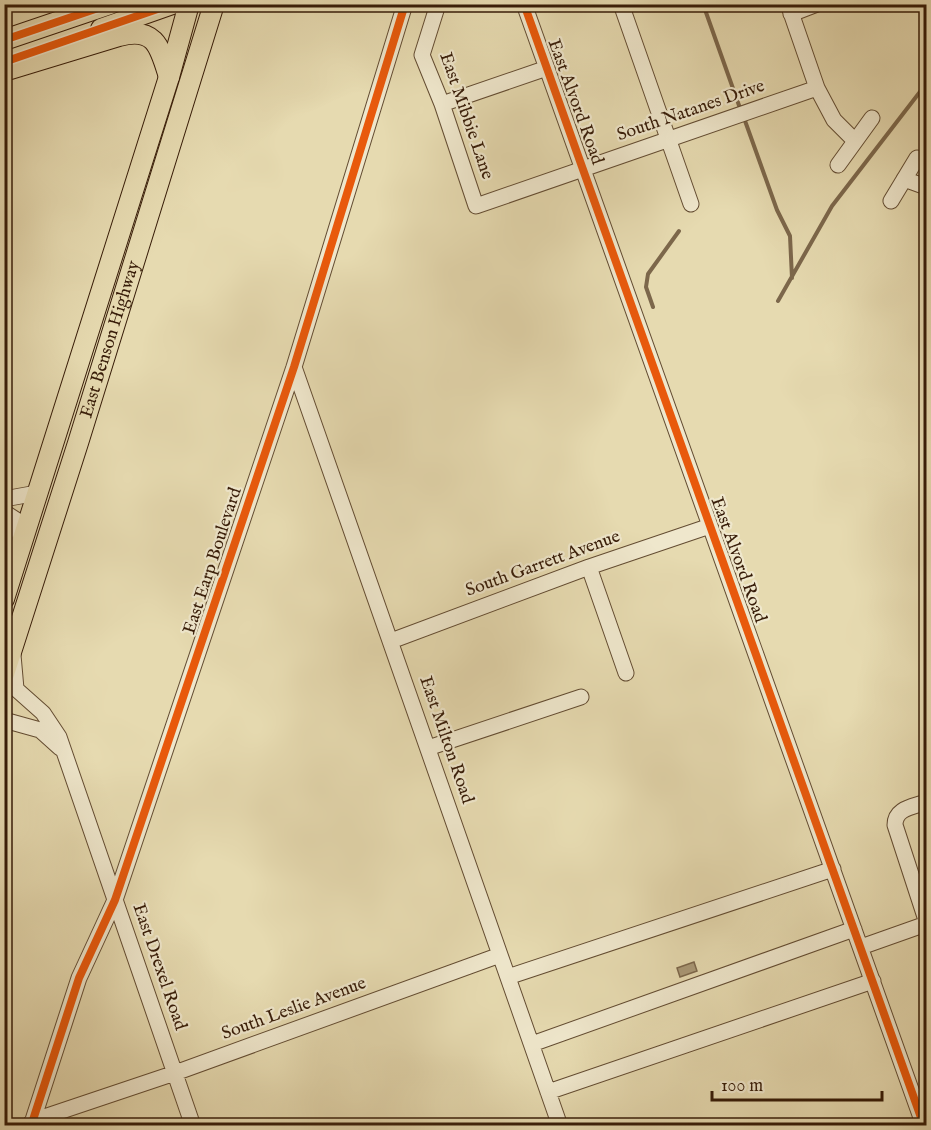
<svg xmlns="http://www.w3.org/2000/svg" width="931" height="1130" viewBox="0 0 931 1130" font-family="'IM FELL English',serif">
<rect width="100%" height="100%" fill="#e6dab0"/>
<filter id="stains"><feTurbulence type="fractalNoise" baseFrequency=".00333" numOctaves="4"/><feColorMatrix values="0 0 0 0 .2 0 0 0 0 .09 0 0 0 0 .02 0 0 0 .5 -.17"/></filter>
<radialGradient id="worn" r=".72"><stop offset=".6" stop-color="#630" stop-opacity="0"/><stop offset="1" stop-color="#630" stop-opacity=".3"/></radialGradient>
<!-- water -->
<path fill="#a97" stroke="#7c674b" stroke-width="1.5" d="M694,962l3,9 -17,6 -3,-9z"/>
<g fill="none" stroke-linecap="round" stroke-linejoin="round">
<!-- stream -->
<path stroke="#7c674b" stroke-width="4" d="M703,4l38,107
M744,118l33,92 13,26 2,42
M778,301l54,-95 94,-122
M653,307l-7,-20 2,-13 31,-43"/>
<defs>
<path id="minor" d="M438,4l-16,51 20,49 34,102 341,-118
M524,4l400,1122
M621,4l70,200
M788,4l29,84 17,32 21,21
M791,14l26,-10
M442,104l105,-36
M838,165l34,-47
M904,179l22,8
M891,201l26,-43
M294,367l266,759
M4,499l33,-6
M4,512l14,9 2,19
M589,567l37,106
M391,641l198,-74 121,-41
M13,655l3,34 27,24 16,24 134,389
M4,720l36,10 20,18
M428,748l153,-51
M926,802c-13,5 -31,6 -31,23l31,95
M861,947l65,-23
M508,977l325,-108
M532,1044l322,-115
M548,1092l325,-111
M32,1121l143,-48 325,-118
M31,1126l48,-148 36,-78 179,-533 111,-363"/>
<g id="major">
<path d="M101,29l71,-25"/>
<path d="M4,40l106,-36"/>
<path d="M4,71l115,-35c37,-10 41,12 50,41"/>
<path d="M4,599l165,-522 20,-73"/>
<path id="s1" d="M4,674l74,-231 136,-439"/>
</g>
</defs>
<!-- minor casing -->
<use href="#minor" stroke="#634c32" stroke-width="17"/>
<!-- major casing -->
<use href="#major" stroke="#371c08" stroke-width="22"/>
<!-- minor -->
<use href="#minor" stroke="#efe7cc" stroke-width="15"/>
<!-- major -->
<use href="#major" stroke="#e6dab0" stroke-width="20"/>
<defs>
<path id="cycleway" d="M524,4l400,1122
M4,40l106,-36
M4,62l168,-58
M31,1126l48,-148 36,-78 179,-533 111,-363"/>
</defs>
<!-- cycleway casing -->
<use href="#cycleway" stroke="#efe7cc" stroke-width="11"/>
<!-- cycleway -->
<use href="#cycleway" stroke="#e8590c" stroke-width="8"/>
</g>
<g text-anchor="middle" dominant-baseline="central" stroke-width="4.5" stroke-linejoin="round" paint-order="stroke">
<!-- street labels -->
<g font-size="18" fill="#371c08" stroke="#efe7cc">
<text transform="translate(575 102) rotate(70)">East Alvord Road</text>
<text transform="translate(691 111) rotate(-19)">South Natanes Drive</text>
<text transform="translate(466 116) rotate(71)">East Mibbie Lane</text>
<text stroke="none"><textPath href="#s1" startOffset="351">East Benson Highway</textPath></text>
<text transform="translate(738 560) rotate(70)">East Alvord Road</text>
<text transform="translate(213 561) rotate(-72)">East Earp Boulevard</text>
<text transform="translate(543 564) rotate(-20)">South Garrett Avenue</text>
<text transform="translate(446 740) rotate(71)">East Milton Road</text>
<text transform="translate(159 967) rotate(71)">East Drexel Road</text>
<text transform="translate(294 1009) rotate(-20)">South Leslie Avenue</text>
</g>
</g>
<!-- margin -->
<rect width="931" height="1130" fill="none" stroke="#e6dab0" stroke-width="24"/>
<rect x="6" y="6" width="919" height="1118" fill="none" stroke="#371c08" stroke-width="3"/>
<rect x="12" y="12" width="907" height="1106" fill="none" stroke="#371c08" stroke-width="1.5"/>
<!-- scale -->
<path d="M712 1091v9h170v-9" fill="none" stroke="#371c08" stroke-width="3"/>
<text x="721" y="1091" font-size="18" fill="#371c08" stroke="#efe7cc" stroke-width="4.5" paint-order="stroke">100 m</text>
<rect width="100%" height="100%" filter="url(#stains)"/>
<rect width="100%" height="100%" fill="url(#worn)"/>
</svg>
